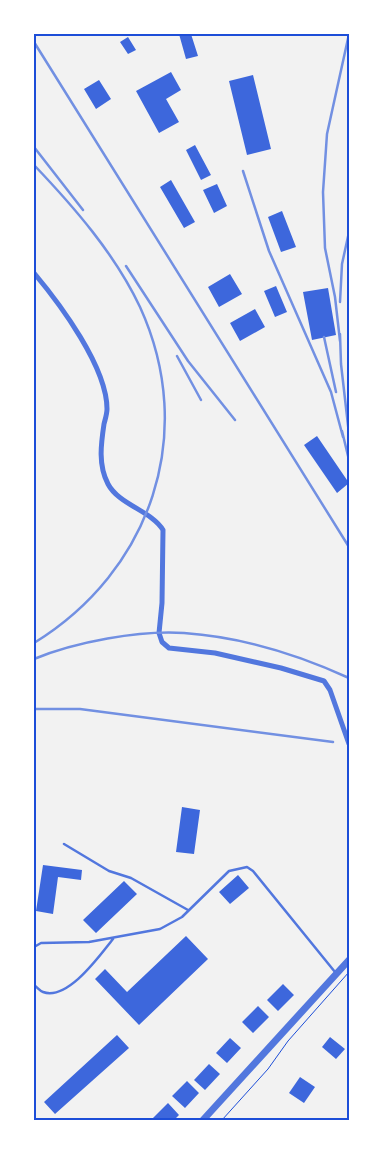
<svg xmlns="http://www.w3.org/2000/svg" width="383" height="1154" viewBox="0 0 383 1154" font-family="'Source Sans 3',sans-serif">
<rect width="100%" height="100%" fill="#f2f2f2"/>
<!-- building -->
<path fill="#3d67dc" d="M179,34h12l7,22 -12,3z
M128,37l8,13 -8,4 -8,-12z
M171,72l10,18 -15,9 13,23 -20,11 -23,-42z
M253,75l18,74 -24,6 -18,-74z
M99,80l12,19 -15,10 -12,-20z
M195,145l16,30 -10,5 -15,-30z
M171,180l24,42 -11,6 -24,-41z
M217,184l10,22 -13,7 -11,-23z
M282,211l14,36 -15,5 -13,-35z
M230,274l12,20 -23,13 -11,-20z
M276,286l11,26 -12,5 -11,-26z
M328,288l8,47 -24,5 -9,-48z
M255,309l10,18 -25,14 -10,-18z
M317,436l32,47 -12,10 -33,-48z
M182,807l18,3 -6,44 -18,-2z
M43,865l39,5 -1,10 -23,-3 -5,37 -17,-3z
M238,875l11,13 -19,16 -11,-12z
M124,881l13,13 -41,39 -13,-13z
M186,936l22,23 -69,66 -44,-46 10,-10 22,23z
M283,984l11,11 -16,16 -11,-11z
M258,1006l11,11 -16,16 -11,-11z
M117,1035l12,13 -74,66 -11,-12z
M330,1037l15,12 -9,10 -14,-12z
M230,1038l11,10 -14,15 -11,-10z
M209,1064l11,10 -15,16 -11,-10z
M300,1077l15,10 -11,16 -15,-10z
M187,1081l12,12 -14,15 -13,-12z
M168,1103l11,12 -5,5h-23z"/>
<g fill="none" stroke-linecap="round" stroke-linejoin="round">
<!-- path -->
<path stroke="#1d4ed8" stroke-width="1" d="M222,1120l46,-51 20,-28 61,-69"/>
<!-- service -->
<path stroke="#5277de" stroke-width="2.5" d="M64,844l45,27 22,7 57,32
M34,947l7,-4 48,-1 71,-13 22,-12 47,-46 18,-4 6,4 82,101
M34,985c3,2 6,6 9,7 25,9 57,-37 70,-53"/>
<!-- minor -->
<path stroke="#5277de" stroke-width="5" d="M34,273c26,31 73,94 73,136 0,5 -2,11 -3,15 -3,20 -6,41 4,60 11,21 44,27 55,46l-1,73 -3,30 3,9 7,6 46,5 66,15 43,13 6,9 19,54"/>
<!-- tertiary -->
<path stroke="#5277de" stroke-width="7" d="M203,1120l146,-160"/>
<!-- rail -->
<path stroke="#7290e2" stroke-width="2.5" d="M34,42l315,505
M34,147l49,63
M34,165c40,42 81,89 106,142 58,127 11,264 -106,336
M243,171l26,80 62,141 12,45
M126,266l62,95 47,59
M340,302l2,-38 7,-32
M340,334l1,30 8,70
M324,337l12,55
M340,341l-5,-44 -10,-49 -2,-56 4,-58 22,-100
M349,349v26
M177,356l24,44
M342,431l7,29
M34,659c41,-17 105,-29 150,-26 57,4 113,21 165,45
M34,709h46l253,33"/>
</g>
<!-- border -->
<rect width="383" height="1154" fill="none" stroke="#ffffff" stroke-width="70"/>
<rect x="35" y="35" width="313" height="1084" fill="none" stroke="#1d4ed8" stroke-width="2"/>
</svg>
